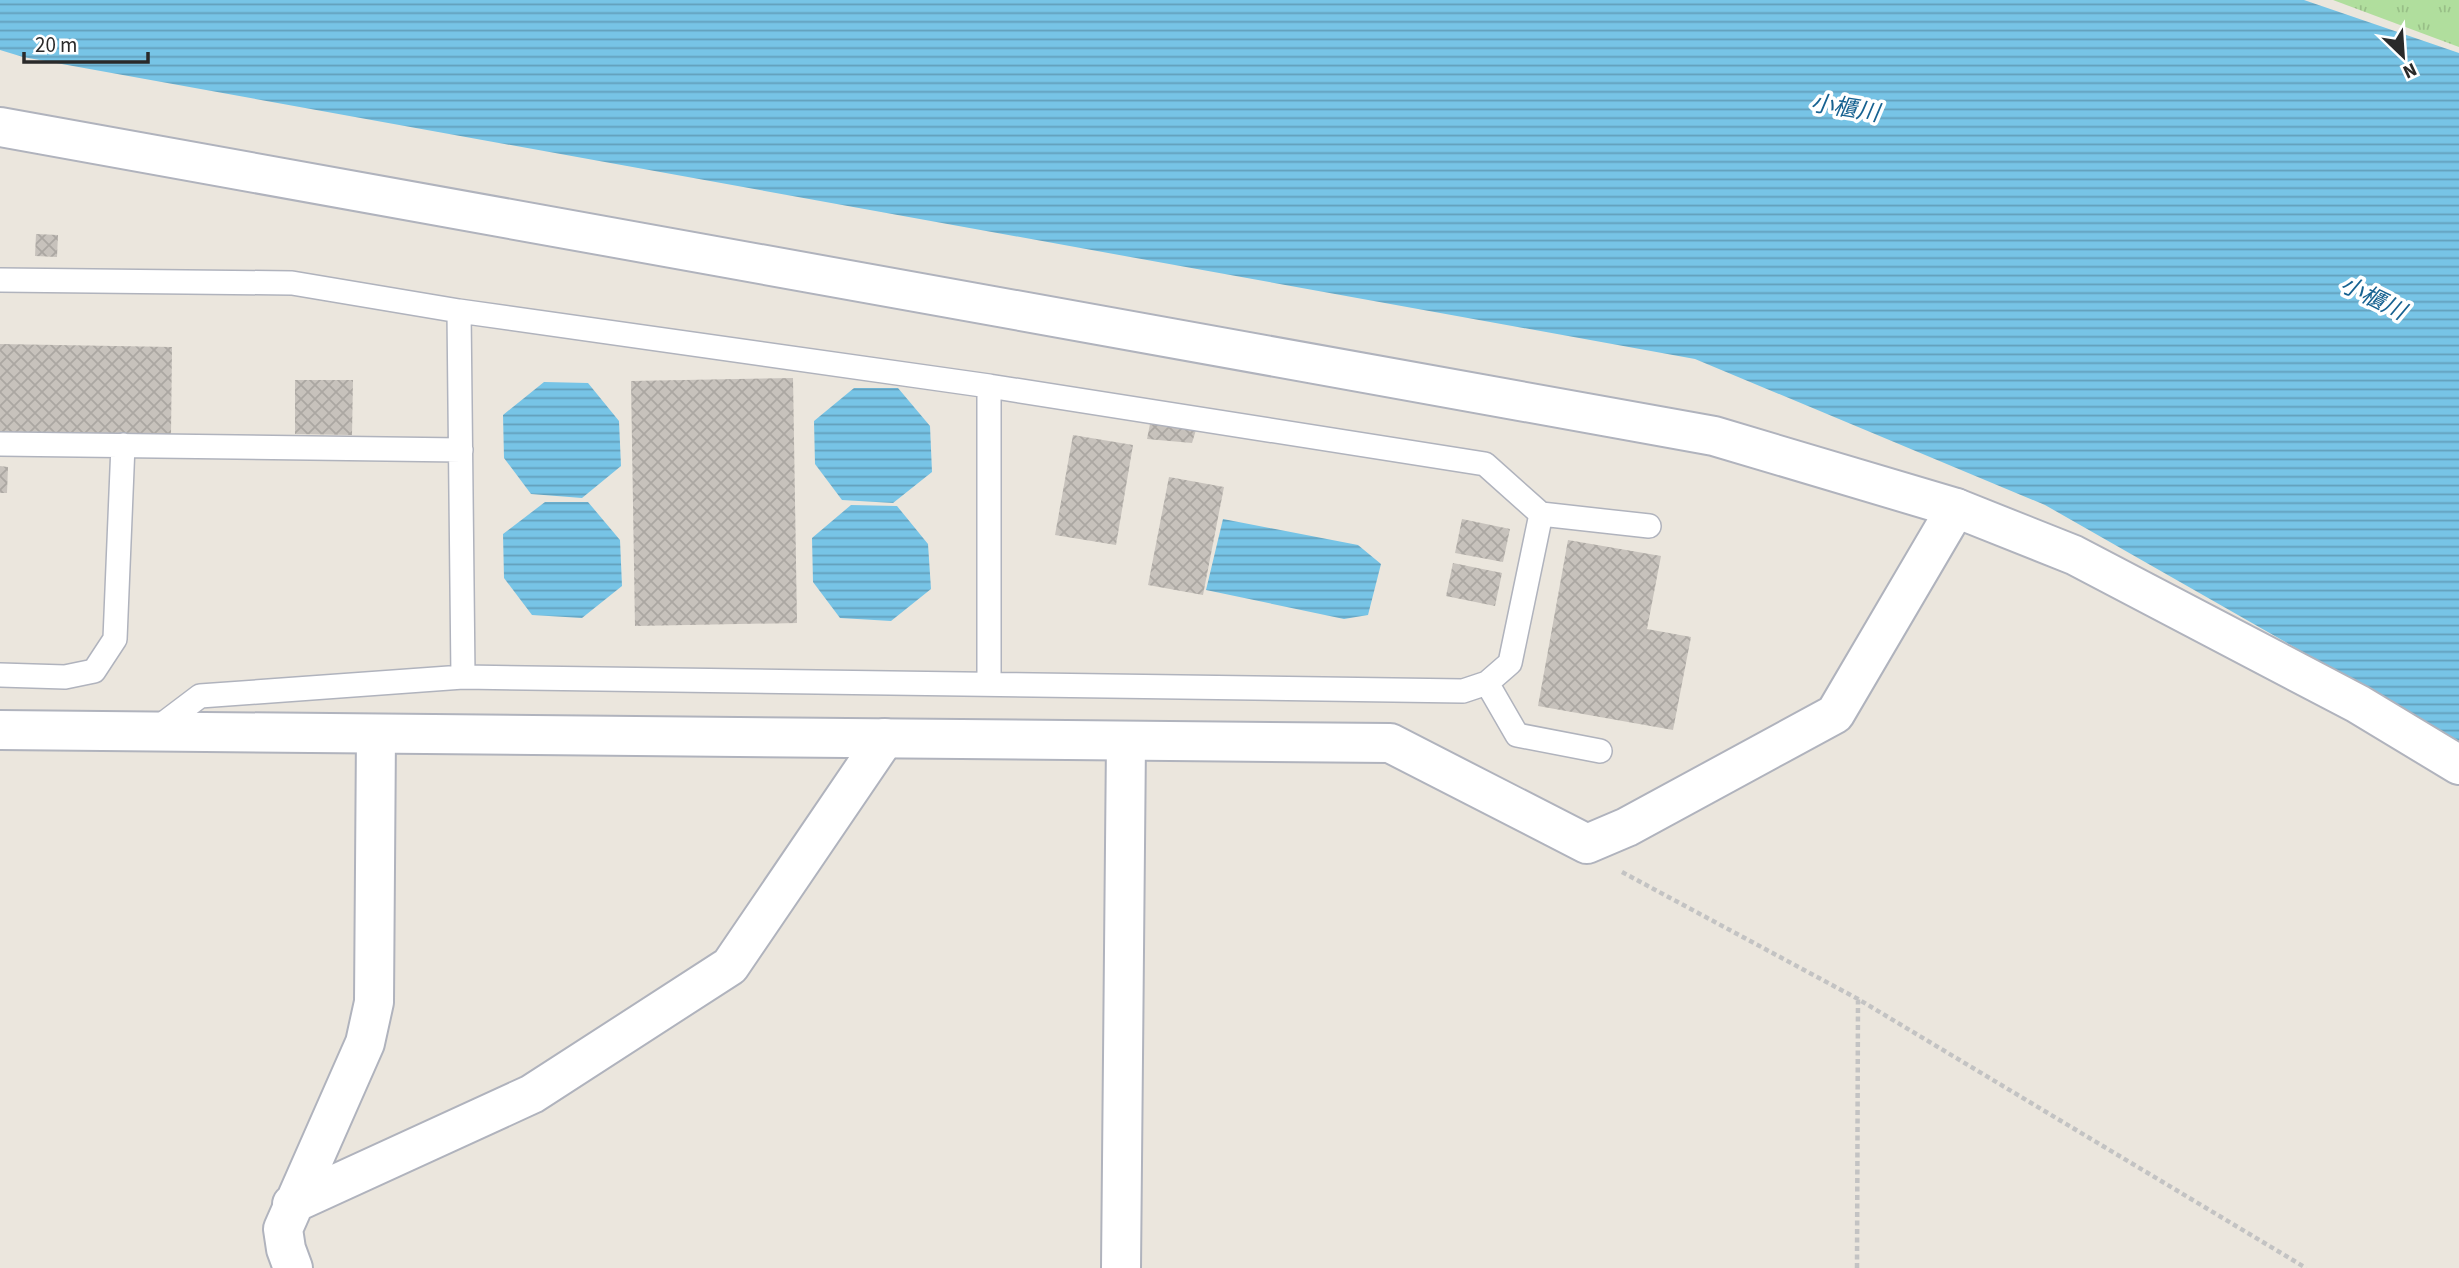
<svg xmlns="http://www.w3.org/2000/svg" width="2459" height="1268" viewBox="0 0 2459 1268" font-family="'Source Sans 3','Noto Sans JP',sans-serif">
<defs>
<pattern id="park-tufts" width="24" height="20" patternUnits="userSpaceOnUse" patternTransform="scale(1.75)"><rect width="24" height="20" fill="#b0de9d"/><path d="M3 7l-1-3M5 7V3M7 7l1-3M15 17l-1-3M17 17v-4M19 17l1-3" fill="none" stroke="#98bf87"/></pattern>
<pattern id="water-rules" width="6" height="5" patternUnits="userSpaceOnUse" patternTransform="scale(1.75)"><rect width="6" height="5" fill="#77c4e6"/><path d="M0 2.5h6" fill="none" stroke="#629fbb"/></pattern>
<pattern id="building-cross-hatch" width="8" height="8" patternUnits="userSpaceOnUse" patternTransform="scale(1.75)"><rect width="8" height="8" fill="#c7c2bc"/><path d="M0 0l8 8M0 8l8-8" fill="none" stroke="#aba7a2"/></pattern>
</defs>
<rect width="100%" height="100%" fill="#ebe6dd"/>
<!-- park -->
<path fill="url(#park-tufts)" d="M2333,0h126v47z"/>
<!-- water -->
<path fill="url(#water-rules)" d="M0,0h2304l155,53v688l-414,-236 -350,-146 -1672,-302 -23,-7z
M544,382l44,1 31,38 2,45 -39,32 -51,-4 -27,-36 -1,-43z
M854,388h44l32,38 2,46 -39,31 -51,-3 -27,-36 -1,-43z
M545,502h43l32,38 2,46 -40,32 -50,-3 -28,-37 -1,-44z
M851,505l46,1 31,38 3,45 -40,32 -51,-3 -27,-36 -1,-44z
M1223,519l135,26 23,19 -13,51 -24,4 -138,-29z"/>
<!-- building -->
<path fill="url(#building-cross-hatch)" d="M36,234l22,1 -1,22 -22,-1z
M0,344l172,3 -1,87 -171,-2z
M793,378l4,245 -162,3 -4,-245z
M295,380h58l-1,55 -57,-1z
M1150,424l46,6 -4,13 -45,-4z
M1073,435l60,10 -17,100 -61,-10z
M0,466l8,1 -1,26h-7z
M1169,477l55,10 -21,108 -55,-10z
M1462,519l48,10 -7,33 -48,-9z
M1568,540l93,16 -14,73 44,8 -18,93 -135,-24z
M1453,563l49,10 -7,33 -49,-10z"/>
<g fill="none" stroke-linecap="round" stroke-linejoin="round">
<defs>
<path id="service" d="M0,280l292,3 167,28
M0,444l461,6
M0,675l65,2 29,-6 21,-32 8,-194
M463,677l-4,-366 530,75
M989,683v-297l496,78 56,50
M1487,683l23,-20 31,-149 108,12
M155,730l45,-34 263,-19 1000,14 24,-8 30,52 83,16"/>
<path id="minor" d="M0,127l1714,309 242,72 118,47 284,149 101,61
M292,1204l240,-110 198,-128 155,-228
M293,1268l-7,-19 -3,-20 82,-186 9,-41 2,-268
M1121,1268l5,-527"/>
<path id="tertiary" d="M0,730l1390,13 197,101 40,-17 208,-113 121,-206"/>
</defs>
<!-- service casing -->
<use href="#service" stroke="#b0b3bd" stroke-width="26"/>
<!-- minor casing -->
<use href="#minor" stroke="#b0b3bd" stroke-width="42"/>
<!-- tertiary casing -->
<use href="#tertiary" stroke="#b0b3bd" stroke-width="42"/>
<!-- path -->
<path stroke="#c3c3c3" stroke-width="4.5" stroke-dasharray="5 3.5" stroke-linecap="butt" d="M1622,872l236,127 448,269
M1857,1268l1,-269"/>
<!-- service -->
<use href="#service" stroke="#fff" stroke-width="23"/>
<!-- minor -->
<use href="#minor" stroke="#fff" stroke-width="38"/>
<!-- tertiary -->
<use href="#tertiary" stroke="#fff" stroke-width="38"/>
</g>
<g text-anchor="middle" dominant-baseline="central" stroke-width="7" stroke-linejoin="round" paint-order="stroke">
<!-- water labels -->
<g font-size="23" font-style="italic" fill="#176291" stroke="#fff">
<text transform="translate(1845 108) rotate(9)">小櫃川</text>
<text transform="translate(2373 298) rotate(26)">小櫃川</text>
</g>
</g>
<!-- north arrow -->
<g transform="translate(2403 56) rotate(155)" stroke="#ffffff" stroke-width="5" paint-order="stroke">
<path d="M0-5L12 26L0 18L-12 26Z" fill="#2a2a2a"/>
<text y="-10" font-size="19" font-weight="bold" text-anchor="middle" fill="#2a2a2a">N</text>
</g>
<!-- scale -->
<path d="M24 52v10h124v-10" fill="none" stroke="#2a2a2a" stroke-width="3.5"/>
<text x="35" y="52" font-size="21" fill="#2a2a2a" stroke="#ffffff" stroke-width="5" paint-order="stroke">20 m</text>
</svg>
